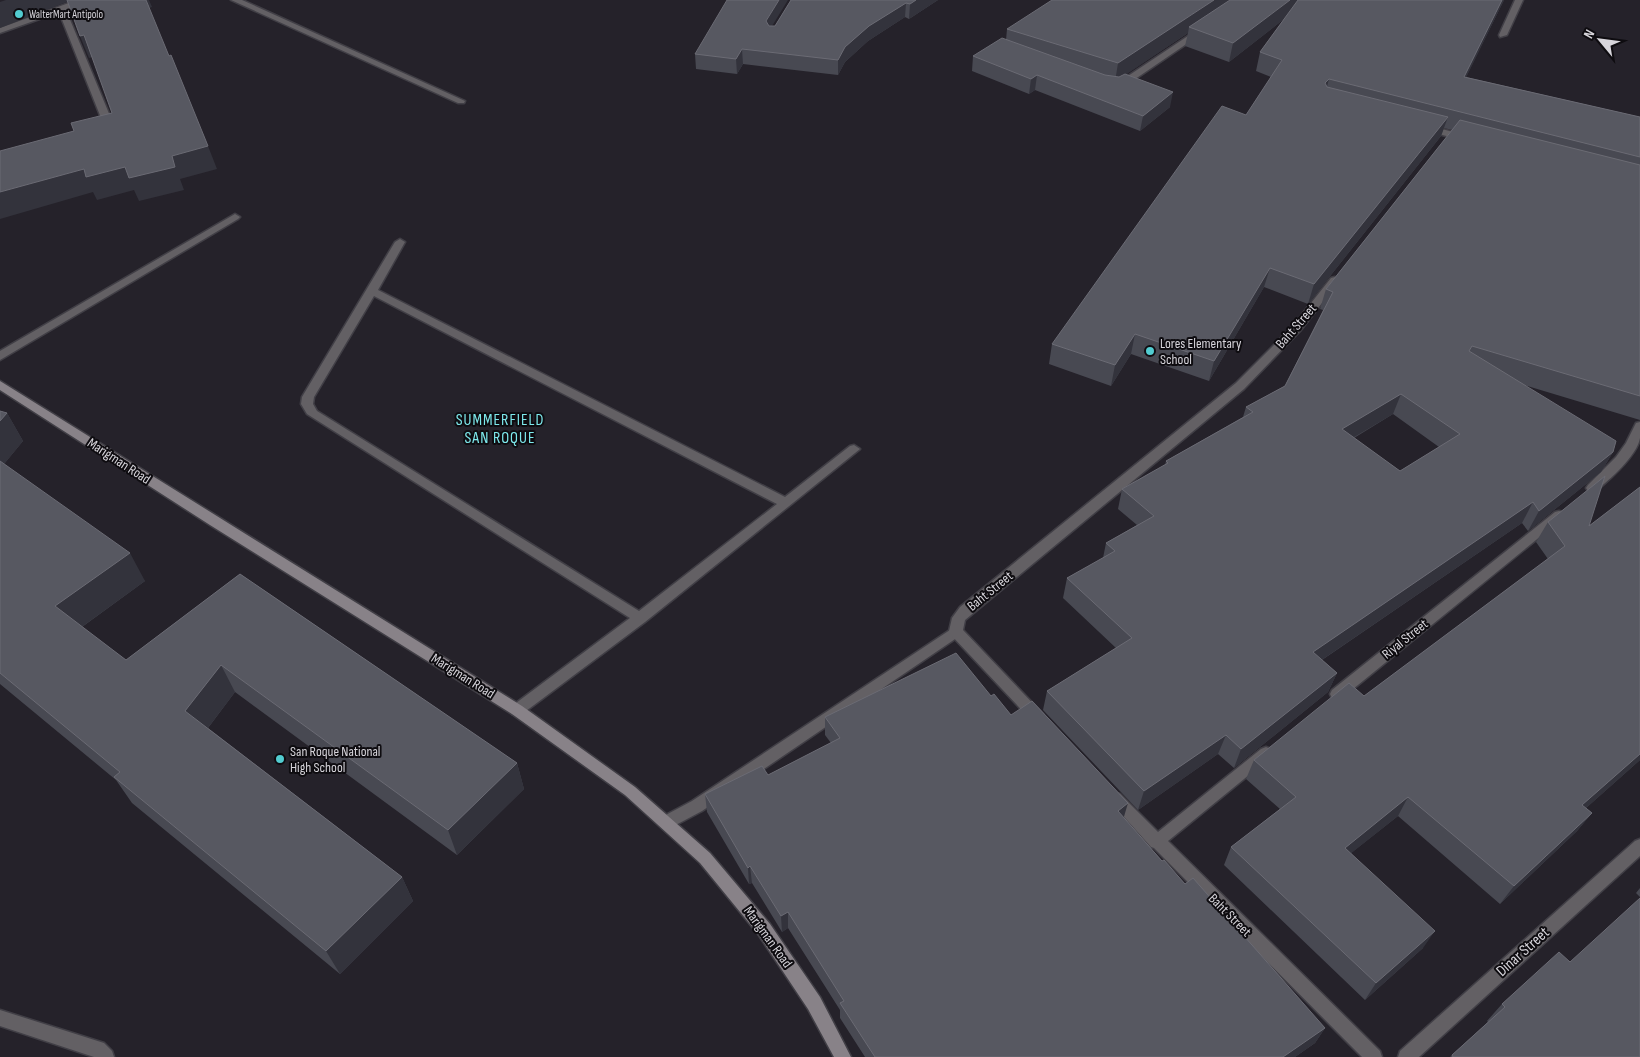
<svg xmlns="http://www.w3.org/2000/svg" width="1640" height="1057" viewBox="0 0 1640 1057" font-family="'Sofia Sans Condensed',sans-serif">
<rect width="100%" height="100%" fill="#25222a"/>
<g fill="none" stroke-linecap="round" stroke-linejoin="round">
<defs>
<path id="service" d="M1515,0h8l-16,35 -7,2 -1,-2z
M956,626l5,1 2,4 -2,4 -259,176 -30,16 -5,2 -5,-2 -2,-5 2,-5 30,-16z"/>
<path id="minor" d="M77,0h12l-23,10 49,118 -2,2 -3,1 -5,-3 -46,-116 -59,21v-5z
M231,0h11l223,101 -1,2h-6z
M1197,30l7,2 -82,56h-6v-4z
M1427,125l41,11 2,2 -5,3 -41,-11 -2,-2z
M235,214l5,3 -2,2 -238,141v-9z
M400,239l5,3 -27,48 407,207 65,-51 4,-1 6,4 -215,173 -123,92 -5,2 -5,-2 -2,-4 2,-4 118,-88 -323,-204 -6,-10 1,-7 93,-155zM374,296l403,208 -138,107 -322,-200 -4,-7 1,-7z
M1335,277l5,3 -40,51 -56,58 -279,231 -2,10 80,84 2,4 -2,4 -5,2 -5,-2 -82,-87 -2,-4 3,-13 8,-11 276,-224 56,-56 39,-49z
M1640,422c0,5 0,11 0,16 -3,18 -31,42 -44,53h-8l-2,-3 2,-3 28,-28 10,-14 10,-20z
M1559,511l4,1 2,3 -2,3 -221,180 -5,2 -5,-2 -2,-4 2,-4 223,-178z
M1266,747l5,2 2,4 -2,4 -103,84 212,210 2,6h-20l-208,-209 -3,-1 -43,-48 2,-5 5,-1 5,1 38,38 103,-83z
M0,1010l104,33 8,8 2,6h-20l-94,-31z"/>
<path id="tertiary" d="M1640,839v17l-221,201h-21l2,-6 235,-210z"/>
<path id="secondary" d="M0,381l522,325 113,81 75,66 60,71 50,73 31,60h-17l-26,-48 -50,-75 -58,-71 -75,-68 -113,-81 -302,-189 -210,-135z"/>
</defs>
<!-- service casing -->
<use href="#service" stroke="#413f46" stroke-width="3"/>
<!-- minor casing -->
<use href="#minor" stroke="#413f46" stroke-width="3"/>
<!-- tertiary casing -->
<use href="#tertiary" stroke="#413f46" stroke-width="3"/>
<!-- secondary casing -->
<use href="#secondary" stroke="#413f46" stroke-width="3"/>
<!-- service -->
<use href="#service" fill="#636064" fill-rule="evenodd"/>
<!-- minor -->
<use href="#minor" fill="#636064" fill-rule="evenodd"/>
<!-- tertiary -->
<use href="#tertiary" fill="#636064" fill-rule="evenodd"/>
<!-- secondary -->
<use href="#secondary" fill="#888288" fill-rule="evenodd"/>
</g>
<!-- wall -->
<path fill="#484952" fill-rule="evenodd" d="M791,0h147l-29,19 -4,-2 -37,24 -23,21 -7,13 -95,-11 -6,10 -41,-5 -1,-15 77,-28h3z
M1504,0l-38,77 174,40v303l-116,-35 89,67 -12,20 -73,59 -6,-8 -200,137 15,13 -9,19 -94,76 -16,-14 -80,56 -95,-100 4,-19 69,-43 -53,-50 4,-20 36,-20 3,-15 31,-18 -19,-16 4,-20 43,-24 1,-4 77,-44 3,-10 39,-21 38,-76 -3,-1 6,-20 126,-159 -8,-2 -3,8 -133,168 -44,-17 -55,94 -78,-27 -20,32 -62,-22 3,-20 194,-229 25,-38 -15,-6 4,-19 24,-33 -55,43 -44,-16 3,-13 -62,41 44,33 -30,24 -105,-41 -6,4 -57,-23 1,-15 33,-16 1,-11zM1393,414l46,33 -39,24 -46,-33z
M0,411l7,2 16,28 -19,23 141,117 -63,46 44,33 114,-86 277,189 7,26 -67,66 -222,-163 -27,36 194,149 11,24 -73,73 -208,-171 -16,-23 -116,-96z
M1640,487v273l-54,48 6,5 -15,18 -77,73 -102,-88 -47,37 72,95 -58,52 -141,-135 7,-18 49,-38 -34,-30 8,-19 110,-64 184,-137 -12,-17 12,-20 41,4z
M991,696l20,19 113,103 38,43 163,167 -10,15 -20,14h-430l-25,-39v-8l-52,-82 -6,4 -30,-49 -3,1 -42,-72 -2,-18 63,-19 63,-32 -6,-8v-18z
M1640,888v9l-4,-4z
M1570,962l70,95h-190l38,-35 -1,-1 15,-17z"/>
<!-- shaded-wall -->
<path fill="#33333c" d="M6,0h66l-72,28v-26z
M146,0h3l3,7 -3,1z
M779,0h9l-22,36v-15z
M916,0h22l-29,19 1,-15z
M1214,0h24l-49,27 -1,6 -73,49 3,-19z
M1290,0h14l-2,5 -73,57 4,-19z
M1502,0h2l-47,96 7,-19z
M906,3l-1,14 -37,24 -23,21 -7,13v-15l7,-13 24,-21z
M84,35l9,22 -4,1 -9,-22z
M742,49l1,15 -6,10 -1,-15z
M1037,75l-2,15 -6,4 2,-15z
M1329,79l-5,19 1,-15z
M1173,92l-3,15 -30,24 3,-15z
M1448,117l-7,19 -133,168 6,-20z
M208,146l9,23 -37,10 4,11 -45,11 -5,-11 -37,10 -4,-8 -93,27v-27l84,-23 88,-13z
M1270,268l-6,19 -55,94 5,-20z
M1135,334l-4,20 -20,32 4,-21z
M1401,394l-8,20 -59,35 8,-20z
M7,413l16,28 -23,28v-48z
M1613,452l-12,20 -73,59 11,-20z
M1533,502l-11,21 -218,149 9,-20z
M130,553l15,28 -73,53 -17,-28z
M221,665l14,27 -34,45 -16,-26z
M1337,673l-9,19 -94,76 7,-19z
M1226,735l-8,19 -80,56 6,-19z
M1640,754v6l-72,64 14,-19z
M517,763l7,26 -67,66 -9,-25z
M1408,797l-10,19 -63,50 10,-18z
M1128,803l-5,17 -5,-9z
M1592,813l-15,18 -77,73 14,-18z
M750,866l2,17 -3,1 -1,-16z
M402,877l11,24 -73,73 -14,-23z
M788,912v16l-6,4 -1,-16z
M1435,931l-12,17 -58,52 11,-17z
M1325,1028l-10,15 -20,14h-12z"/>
<!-- building -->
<path fill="#575861" stroke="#6b6b74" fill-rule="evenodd" d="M67,0h79l23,56 2,-1 37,91 -36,10 3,11 -46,11 -4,-11 -39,10 -2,-8 -84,23v-41l74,-20 -3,-8 41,-10 -28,-78 -4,1z
M727,0h52l-13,21 3,5h6l16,-26h125l-6,4 -4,-1 -37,23 -24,21 -7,13 -96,-11 -6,10 -41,-5z
M1052,0h162l-96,63 -111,-34z
M1230,0h60l-57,43 -44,-16z
M1298,0h204l-38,77 176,40v40l-311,-78 -4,4 2,4 121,30 -134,167 -44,-16 -56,93 -79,-27 -20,31 -63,-21 170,-238 24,9 36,-55 -22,-8z
M1002,38l103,37 14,2 6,-3 48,18 -30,24 -106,-41 -6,4 -58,-23z
M1460,120l180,45v231l-168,-50 -3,5 147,90 -3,11 -74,59 -6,-9 -220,150 24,21 -96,76 -15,-14 -82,56 -97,-100 85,-53 -65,-60 48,-27 -9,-8 48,-27 -32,-27 46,-26 -2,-2 87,-49 -7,-5 39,-21 48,-94 -7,-3zM1401,394l59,40 -60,37 -58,-42z
M0,411l7,2 -7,8z
M0,461l130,92 -75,53 71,54 114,-86 277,189 -69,67 -227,-165 -36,46 217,166 -76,74 -212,-174 6,-5 -120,-99z
M1605,476l-16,50 51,-39v267l-58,51 10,8 -78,73 -106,-89 -63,51 90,83 -59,52 -145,-136 65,-50 -42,-37 95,-77 15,13 201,-150 -17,-24z
M956,653l35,43 3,-2 17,21 21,-14 96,102 -10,8 44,50 2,-1 21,24 8,-6 132,150 -42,29h-408l-35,-54 4,-2 -56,-89 -7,4 -31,-50 -2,2 -43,-74 57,-28 6,9 72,-37 -15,-21z
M1640,898v159h-187l-1,-2 53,-48 -3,-3 57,-52 11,10z"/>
<!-- markers -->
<g fill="#52ccd0" stroke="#0e0c10" stroke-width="2">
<circle cx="19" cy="14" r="5"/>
<circle cx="1150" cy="351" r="5"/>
<circle cx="280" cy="759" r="5"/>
</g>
<g text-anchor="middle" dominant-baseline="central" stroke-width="4" stroke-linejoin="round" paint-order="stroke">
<!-- far-poi labels -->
<g font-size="11" fill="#d7d5db" stroke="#0e0c10" text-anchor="start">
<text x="29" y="14">WalterMart Antipolo</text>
</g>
<!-- street labels -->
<g font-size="14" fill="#d7d5db" stroke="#0e0c10">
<text transform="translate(1296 326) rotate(-49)">Baht Street</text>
<text transform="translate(119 461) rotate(33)">Marigman Road</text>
<text transform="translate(990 591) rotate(-39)">Baht Street</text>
<text transform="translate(1405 639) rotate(-39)">Riyal Street</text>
<text transform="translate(463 676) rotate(32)">Marigman Road</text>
<text transform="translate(1230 915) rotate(45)">Baht Street</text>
<text transform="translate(768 937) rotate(54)">Marigman Road</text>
</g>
<!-- poi labels -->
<g font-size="14" fill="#d7d5db" stroke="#0e0c10" text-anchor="start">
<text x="1160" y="343">Lores Elementary<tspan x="1160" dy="16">School</tspan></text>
<text x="290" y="751">San Roque National<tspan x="290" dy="16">High School</tspan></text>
</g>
<!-- quarter labels -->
<g font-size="16" letter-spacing="1" fill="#7eeaed" stroke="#0e0c10">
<text x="500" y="420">SUMMERFIELD<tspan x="500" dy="18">SAN ROQUE</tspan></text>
</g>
<!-- near-street labels -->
<g font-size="16" fill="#d7d5db" stroke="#0e0c10">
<text transform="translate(1523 952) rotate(-42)">Dinar Street</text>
</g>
</g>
<!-- north arrow -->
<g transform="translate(1600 40) rotate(299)" stroke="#0e0c10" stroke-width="4" paint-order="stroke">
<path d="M0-4L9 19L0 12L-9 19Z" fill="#d7d5db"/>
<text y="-8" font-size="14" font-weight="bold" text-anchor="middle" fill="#d7d5db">N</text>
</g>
</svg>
